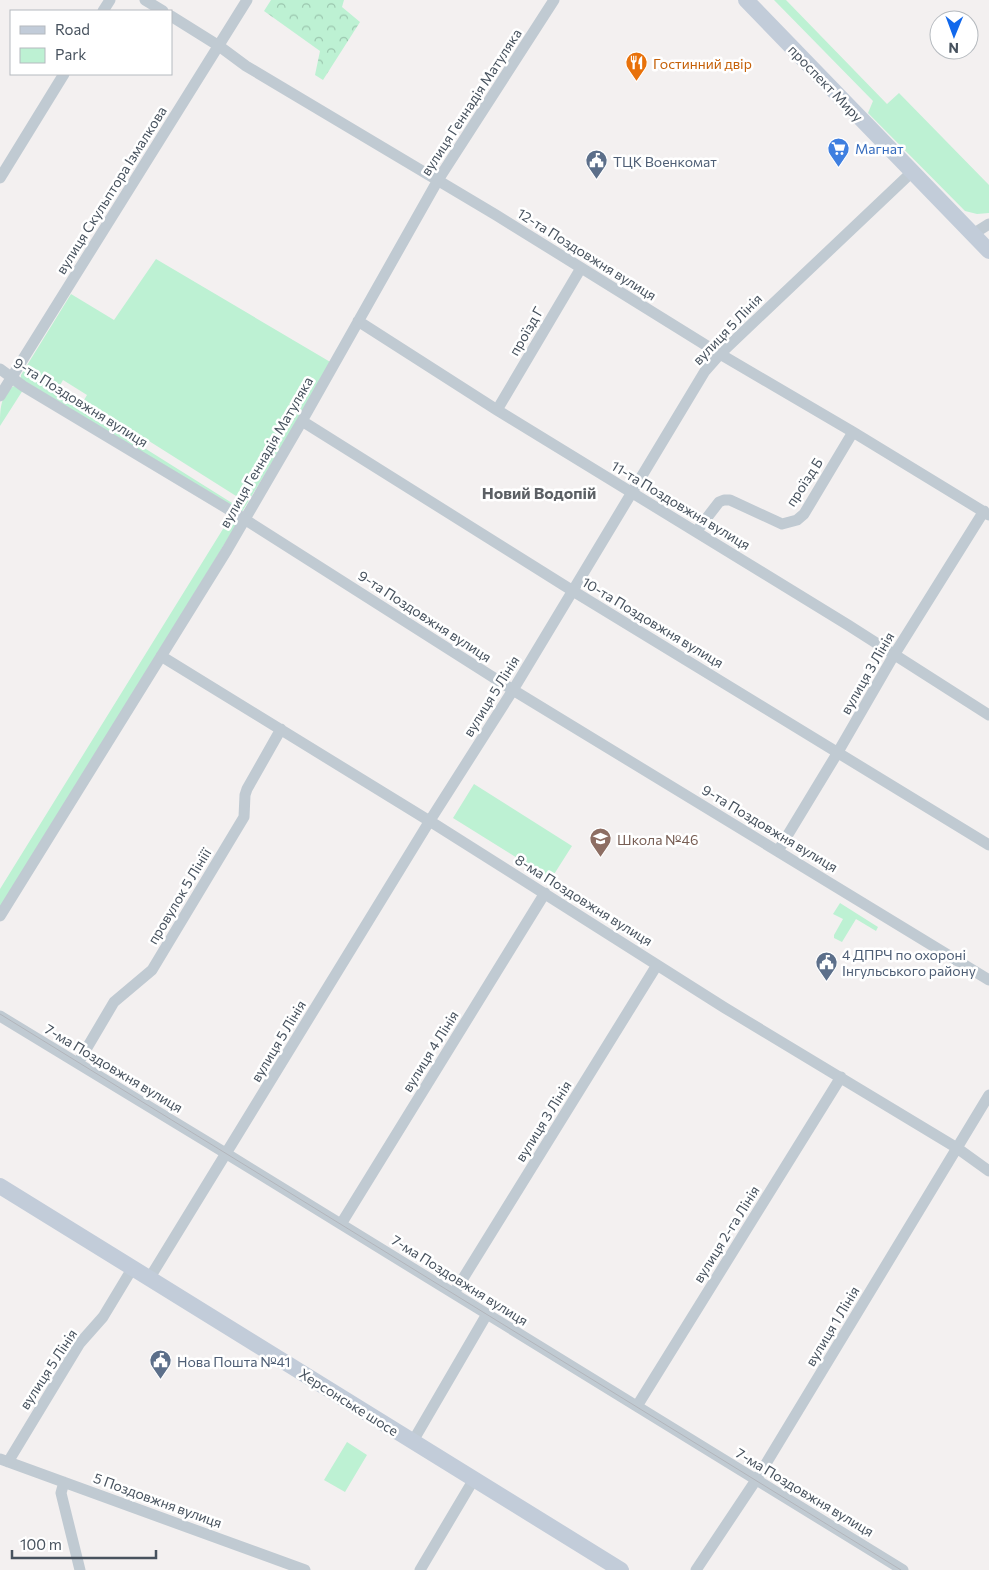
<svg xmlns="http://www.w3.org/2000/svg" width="989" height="1570" viewBox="0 0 989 1570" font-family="Commissioner,sans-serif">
<defs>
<pattern id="forest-crowns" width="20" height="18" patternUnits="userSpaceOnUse" patternTransform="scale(1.25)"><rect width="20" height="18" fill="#bdf1d3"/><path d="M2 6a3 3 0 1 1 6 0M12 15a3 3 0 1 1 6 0" fill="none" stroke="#9bc6ae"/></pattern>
</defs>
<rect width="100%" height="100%" fill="#f3f0f0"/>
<!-- green -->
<path fill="#bdf1d3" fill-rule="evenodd" d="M774,0h12l101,104 12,-11 90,92v28l-12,1 -12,-3 -97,-98 5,-12z
M156,259l176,104 -90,149 -221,-133v-4l50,-81 43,26zM63,380l24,15 -3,5 160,101 -4,7 -177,-111 3,-5 -7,-5z
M14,386l9,4 -23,36c0,-15 0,-32 14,-40z
M231,516l6,4 1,2 -238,389v-22z
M474,784l98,62 -21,33 -98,-61z
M840,903l38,24 -2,4 -20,-12 -14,23 -8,-4v-3l9,-16 -10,-5z
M347,1442l20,13 -22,37 -21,-12z"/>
<!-- forest -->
<path fill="url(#forest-crowns)" d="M271,0h73l-2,7 18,15 -37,58 -8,-5 5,-24 -56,-40z"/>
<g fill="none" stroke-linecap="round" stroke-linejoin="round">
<!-- street -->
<path stroke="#c0cad2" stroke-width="11" d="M145,0l18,11
M103,11l7,-11
M171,16l48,30 27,20 250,149 224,139 133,78 136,83
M0,178l64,-104
M973,234l16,-10
M358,321l139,89 351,215 141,90
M0,369l23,17 215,129 275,175 476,290
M0,396l247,-396
M497,410l84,-142
M302,421l271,170 416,254
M696,532l23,-30 5,-2h6l52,24 15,-4 7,-6 49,-82
M161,656l275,169 289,183 232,140 32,23
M778,851l60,-99 56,-97 90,-144
M0,916l227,-366 75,-129 136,-241 116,-180
M0,1016l227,138 676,416
M78,1063l36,-61 38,-32 92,-153 1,-22 2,-6 34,-60
M341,1224l204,-331
M149,1279l280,-457 84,-132 192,-319 15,-17 192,-182
M454,1293l203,-328
M637,1406l204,-329
M413,1441l74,-127
M0,1459l305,111
M8,1462l72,-119 23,-26 29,-48
M64,1482l-3,11 19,77
M420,1570l54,-91
M696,1570l60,-90 233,-385"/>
<!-- secondary -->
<path stroke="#c2ccd9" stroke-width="16" d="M746,0l243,251
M0,1186l621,384"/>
<!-- tram -->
<path stroke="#b2b5bb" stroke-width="1" d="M0,1014l901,556"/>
</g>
<!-- icons -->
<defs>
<symbol id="restaurant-pin" viewBox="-11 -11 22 30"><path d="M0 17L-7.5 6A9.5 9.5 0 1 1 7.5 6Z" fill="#e8710a" stroke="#fff"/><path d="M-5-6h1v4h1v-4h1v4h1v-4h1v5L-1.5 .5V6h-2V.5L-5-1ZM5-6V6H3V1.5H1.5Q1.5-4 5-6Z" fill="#fff"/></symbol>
<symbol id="supermarket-pin" viewBox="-11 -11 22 30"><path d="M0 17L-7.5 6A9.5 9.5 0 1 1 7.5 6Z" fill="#3f7fe0" stroke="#fff"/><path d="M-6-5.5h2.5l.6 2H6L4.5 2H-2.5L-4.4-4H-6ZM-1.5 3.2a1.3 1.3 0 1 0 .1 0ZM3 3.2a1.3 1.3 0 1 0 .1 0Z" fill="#fff"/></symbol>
<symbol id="civic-pin" viewBox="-11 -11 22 30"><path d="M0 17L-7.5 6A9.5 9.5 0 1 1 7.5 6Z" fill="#5c6f8a" stroke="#fff"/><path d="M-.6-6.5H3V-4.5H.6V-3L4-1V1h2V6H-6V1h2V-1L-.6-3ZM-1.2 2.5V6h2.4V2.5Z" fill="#fff"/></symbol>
<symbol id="school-pin" viewBox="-11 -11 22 30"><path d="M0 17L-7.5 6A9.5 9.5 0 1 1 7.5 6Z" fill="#8d6e63" stroke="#fff"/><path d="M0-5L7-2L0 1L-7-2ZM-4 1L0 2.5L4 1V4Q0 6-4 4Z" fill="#fff"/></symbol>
</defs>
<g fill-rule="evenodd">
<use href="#restaurant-pin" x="624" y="50" width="25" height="34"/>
<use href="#supermarket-pin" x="826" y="136" width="25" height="34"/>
<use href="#civic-pin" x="584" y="148" width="25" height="34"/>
<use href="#school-pin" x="588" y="826" width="25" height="34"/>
<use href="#civic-pin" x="814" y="950" width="25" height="34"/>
<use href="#civic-pin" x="148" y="1348" width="25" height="34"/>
</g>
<g text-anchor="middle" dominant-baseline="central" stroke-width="5" stroke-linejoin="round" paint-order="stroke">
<!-- food labels -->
<g font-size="14" fill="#c56008" stroke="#fff" text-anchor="start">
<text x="653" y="63">Гостинний двір</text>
</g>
<!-- street labels -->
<g font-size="14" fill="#47525e" stroke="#fff">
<text transform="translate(826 83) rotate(46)">проспект Миру</text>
<text transform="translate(471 102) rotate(-57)">вулиця Геннадія Матуляка</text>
<text transform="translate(111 190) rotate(-58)">вулиця Скульптора Ізмалкова</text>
<text transform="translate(587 254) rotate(32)">12-та Поздовжня вулиця</text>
<text transform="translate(727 329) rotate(-46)">вулиця 5 Лінія</text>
<text transform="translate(526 331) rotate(-60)">проїзд Г</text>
<text transform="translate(81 402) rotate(32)">9-та Поздовжня вулиця</text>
<text transform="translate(266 452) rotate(-60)">вулиця Геннадія Матуляка</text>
<text transform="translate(804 482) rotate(-57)">проїзд Б</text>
<text transform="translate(681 505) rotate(31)">11-та Поздовжня вулиця</text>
<text transform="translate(425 616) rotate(33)">9-та Поздовжня вулиця</text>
<text transform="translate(653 622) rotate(31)">10-та Поздовжня вулиця</text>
<text transform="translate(867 673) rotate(-60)">вулиця 3 Лінія</text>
<text transform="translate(491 696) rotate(-58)">вулиця 5 Лінія</text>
<text transform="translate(770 828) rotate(31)">9-та Поздовжня вулиця</text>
<text transform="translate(179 896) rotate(-59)">провулок 5 Лініії</text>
<text transform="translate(584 900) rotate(32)">8-ма Поздовжня вулиця</text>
<text transform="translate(278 1041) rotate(-59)">вулиця 5 Лінія</text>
<text transform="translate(430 1051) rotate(-58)">вулиця 4 Лінія</text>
<text transform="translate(114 1068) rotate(31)">7-ма Поздовжня вулиця</text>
<text transform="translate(543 1121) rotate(-58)">вулиця 3 Лінія</text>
<text transform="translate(726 1234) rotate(-58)">вулиця 2-га Лінія</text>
<text transform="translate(460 1280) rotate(32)">7-ма Поздовжня вулиця</text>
<text transform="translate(832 1326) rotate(-59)">вулиця 1 Лінія</text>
<text transform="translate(48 1369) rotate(-57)">вулиця 5 Лінія</text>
<text transform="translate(349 1402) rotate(32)">Херсонське шосе</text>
<text transform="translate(805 1492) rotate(31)">7-ма Поздовжня вулиця</text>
<text transform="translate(158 1500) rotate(20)">5 Поздовжня вулиця</text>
</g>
<!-- shop labels -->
<g font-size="14" fill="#366cbe" stroke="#fff" text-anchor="start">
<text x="855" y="148">Магнат</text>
</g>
<!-- service labels -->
<g font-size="14" fill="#4e5e75" stroke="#fff" text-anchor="start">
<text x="613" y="161">ТЦК Военкомат</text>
<text x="842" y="954">4 ДПРЧ по охороні<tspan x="842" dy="16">Інгульського району</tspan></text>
<text x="177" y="1361">Нова Пошта №41</text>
</g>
<!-- education labels -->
<g font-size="14" fill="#785e54" stroke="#fff" text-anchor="start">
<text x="617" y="839">Школа №46</text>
</g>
<!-- quarter labels -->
<g font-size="16" font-weight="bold" fill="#5c6065" stroke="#fff">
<text x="539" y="492">Новий Водопій</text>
</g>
</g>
<!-- legend -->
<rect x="10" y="10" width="162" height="65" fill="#ffffff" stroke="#b5babf"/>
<rect x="20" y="26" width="25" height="8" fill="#c2ccd9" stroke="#b5babf"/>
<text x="55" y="35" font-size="15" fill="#47525e">Road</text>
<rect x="20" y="48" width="25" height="15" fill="#bdf1d3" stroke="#b5babf"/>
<text x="55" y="60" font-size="15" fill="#47525e">Park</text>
<!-- north arrow -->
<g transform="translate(954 35) rotate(181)"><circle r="24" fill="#ffffff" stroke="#b5babf"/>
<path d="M0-4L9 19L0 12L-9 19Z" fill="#1168ec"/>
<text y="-8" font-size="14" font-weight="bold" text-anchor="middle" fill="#47525e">N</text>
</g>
<!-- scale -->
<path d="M12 1550v8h144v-8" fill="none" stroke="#47525e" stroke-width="2.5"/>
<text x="20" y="1550" font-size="15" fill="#47525e" stroke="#ffffff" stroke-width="4" paint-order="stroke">100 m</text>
</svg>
